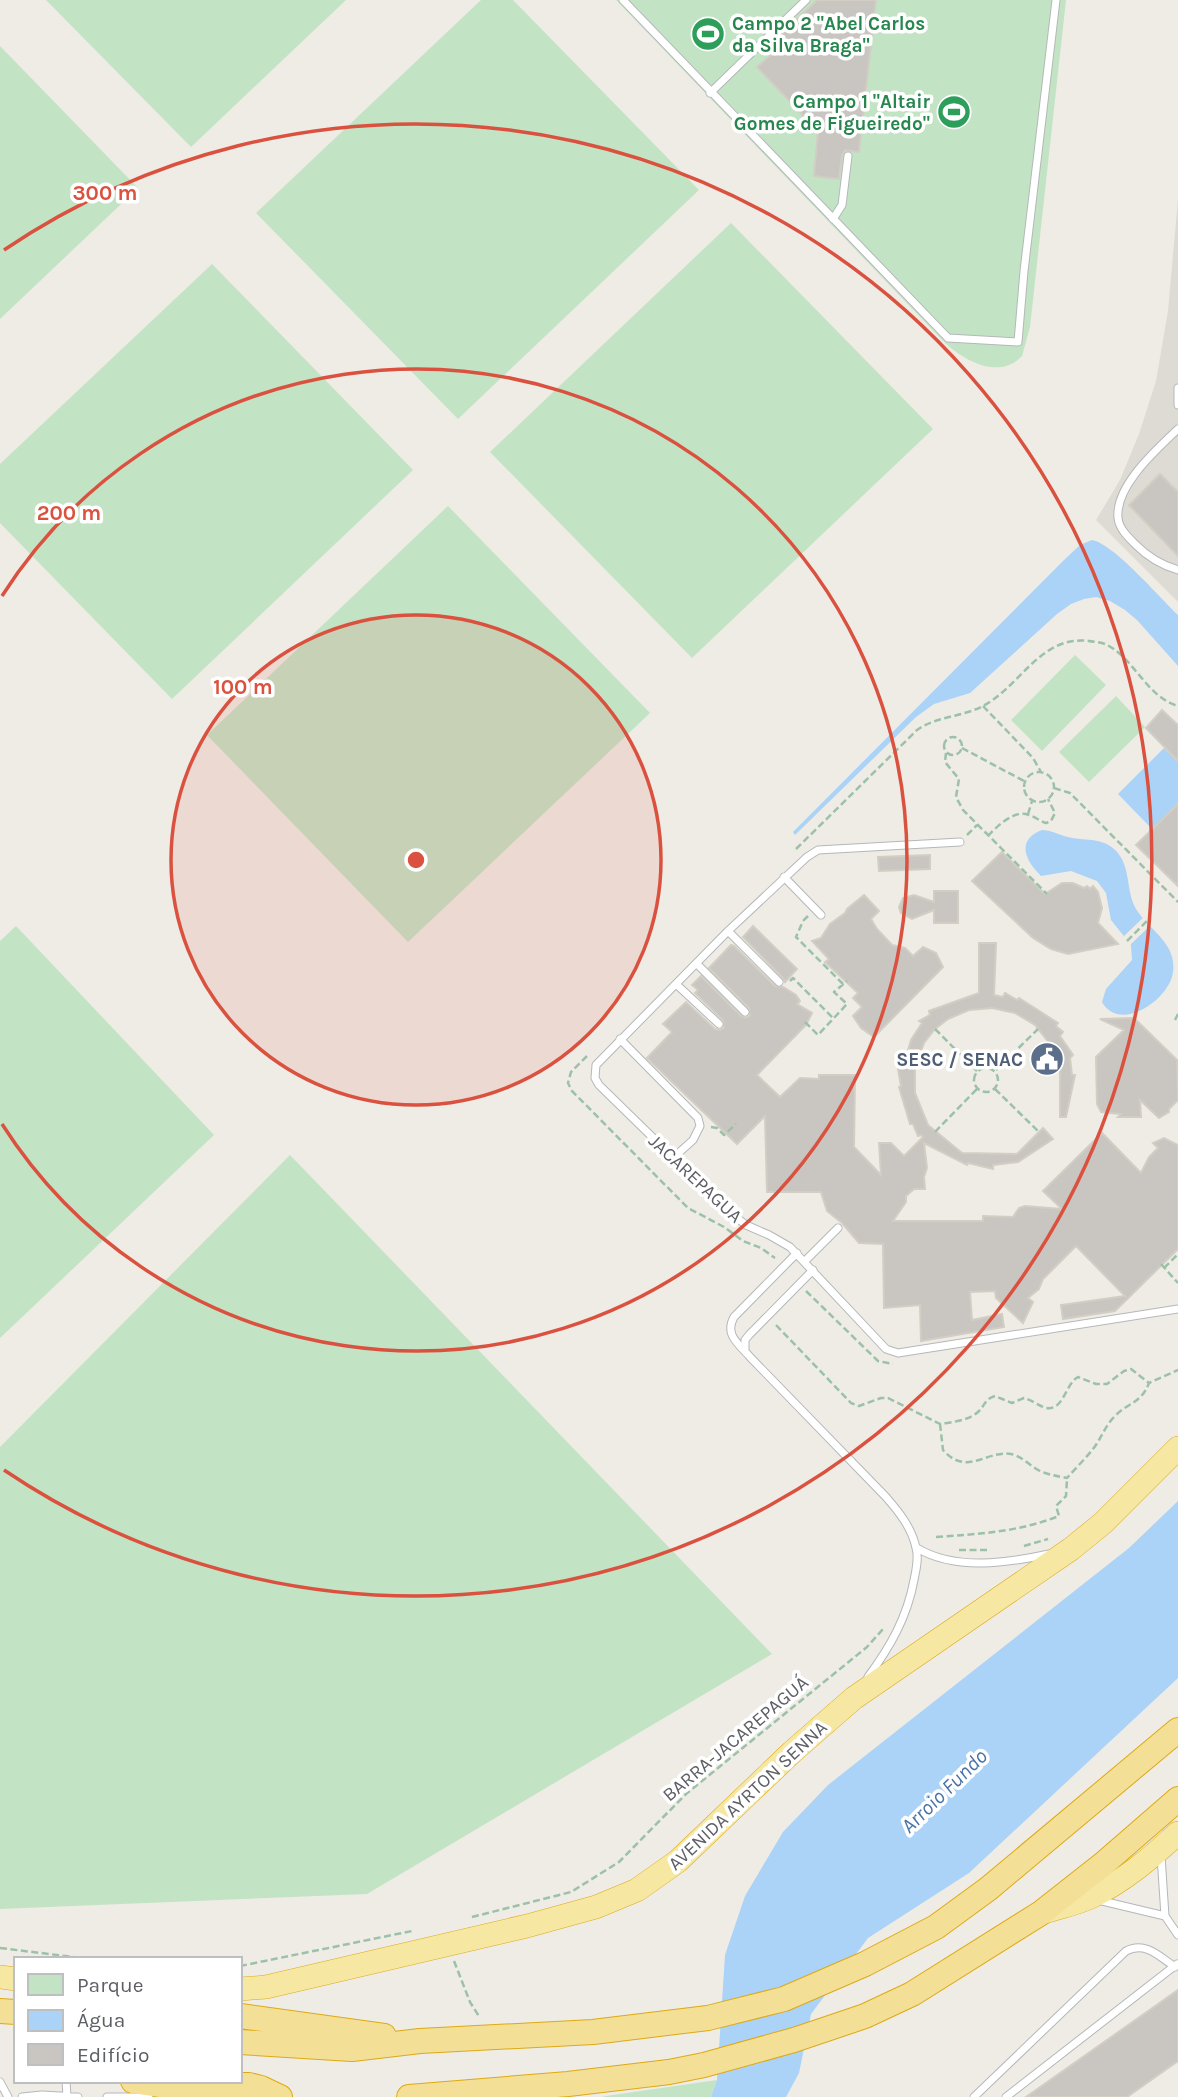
<svg xmlns="http://www.w3.org/2000/svg" width="1178" height="2097" font-family="Karla,sans-serif">
<style>
.education{fill:#dddbd3}
.green{fill:#c3e3c5}
.water{fill:#abd2f7}
.pier{fill:#eeece5}
.building{fill:#c9c6c2;stroke:#d2cec4;stroke-width:2}
.lines{fill:none;stroke-linecap:round;stroke-linejoin:round}
.service-casing{stroke:#b5b7ba;stroke-width:9}
.trunk-casing{stroke:#dea914;stroke-width:24}
.motorway-casing{stroke:#dea914;stroke-width:26}
.path{stroke:#9cc1a8;stroke-width:2.5;stroke-dasharray:7 3.5;stroke-linecap:butt}
.service{stroke:#fff;stroke-width:7}
.trunk{stroke:#f6e8a3;stroke-width:23}
.motorway{stroke:#f3e096;stroke-width:24}
.ring{fill:none;stroke:#da523f;stroke-width:3.5}
.labels{text-anchor:middle;stroke-width:7;stroke-linejoin:round;paint-order:stroke}
.leisure-label{font-size:19px;font-weight:bold;fill:#27864d;stroke:#fff;text-anchor:start}
.service-label{font-size:19px;font-weight:bold;fill:#4e5e75;stroke:#fff;text-anchor:end}
.street-label{font-size:19px;fill:#5d5f64;stroke:#fff}
.water-label{font-size:21px;font-style:italic;fill:#4a73a8;stroke:#fff}
.centre{fill:#da523f;stroke:#fff;stroke-width:3.5}
.ring-label{font-size:21px;text-anchor:middle;font-weight:bold;fill:#da523f;stroke:#fff;stroke-width:7;stroke-linejoin:round;paint-order:stroke}
</style>
<rect width="100%" height="100%" fill="#eeece5"/>
<path class="education" d="M1178 199V602L1096 520 1120 480 1139 434 1156 381 1168 311Z"/>
<path class="green" d="M46 0H346L191 147Z
M481 0H513L699 190 458 419 256 213Z
M616 0H1066L1030 327 1022 356C999 380 966 361 946 344Z
M0 46 138 188 0 319Z
M731 223 933 429 692 658 490 452Z
M212 264 413 470 172 699 0 523V464Z
M448 506 650 713 408 942 207 735Z
M1075 655 1106 685 1042 751 1011 720Z
M1116 696 1145 727 1089 782 1059 752Z
M16 926 214 1135 0 1338V941Z
M290 1155 772 1654 367 1894 0 1909V1447Z
M717 2080 711 2097H601L606 2096Z"/>
<path class="water" d="M1092 540C1114 544 1160 598 1178 615V666L1137 620 1125 610 1110 601 1096 597 1084 599 1071 604 1057 614 970 693 934 704 916 717 795 835 793 832 1064 560 1080 545Z
M1164 748 1178 762V803L1152 829 1118 794Z
M1042 830C1051 830 1059 835 1068 837 1083 841 1101 837 1114 849 1132 865 1125 890 1136 909 1149 930 1177 943 1173 972 1170 999 1120 1034 1102 1002L1106 989 1132 960 1131 945 1111 920 1106 893 1097 881 1071 871 1041 876C1026 862 1015 840 1042 830Z
M1178 1501V1678L969 1873 868 1938 811 2014 799 2073 786 2097H711L717 2080 725 1955 745 1896 783 1832 828 1785 1129 1548Z"/>
<path class="pier" d="M1146 915 1153 923 1130 945 1123 937Z"/>
<path class="building" d="M817 0H876L859 152 845 150 842 155 839 179 814 176 818 131 757 67 773 53 768 47Z
M1160 474 1178 492V556L1129 505Z
M1162 710 1178 725V761L1146 728Z
M1178 804V886L1136 845Z
M1002 852 1045 894 1062 883H1073L1084 888 1087 886 1090 889 1093 886 1098 892 1102 908 1098 923 1118 944 1068 954 1051 949 1033 938 972 881Z
M930 855V869L879 871 878 857Z
M934 891H958V923H934V910L912 919 901 913 899 907 903 898 914 895 934 902Z
M864 895 879 911 871 919 877 929 892 945 905 948 913 956 923 947 936 953 943 967 874 1037 861 1028 853 1016 862 1007 853 998 858 993 825 962 829 959 812 941 821 938 830 924 845 913 847 909Z
M753 926 797 969 785 982 783 978 743 937Z
M979 943H996L994 995 1003 997 1005 993 1017 1000 1019 998 1058 1023 1056 1026 1063 1032 1060 1036 1073 1055 1070 1058 1072 1075H1075L1066 1117H1060V1057L1035 1025 1015 1013 992 1008 969 1010 948 1019 935 1029 924 1043 915 1067V1093L928 1125 962 1153 1017 1154 1043 1128 1053 1139 1018 1162 993 1165V1169L968 1163 967 1165 924 1143 927 1168 924 1177 925 1189H914L906 1196V1202L893 1221H983V1216L1013 1217 1019 1208 1025 1206 1062 1209 1043 1191 1102 1133 1141 1173 1149 1157 1158 1148 1153 1143 1164 1138 1178 1145V1249L1115 1311 1063 1319 1061 1305 1125 1296 1076 1246 1043 1279 1039 1289 1028 1298 1033 1302 1023 1323 996 1298 995 1291 970 1292 972 1320 1002 1314 1004 1327 921 1341 920 1305 884 1308 883 1244 859 1243 842 1223 827 1211 821 1192H767L765 1116 737 1144 647 1058 672 1032 663 1024 686 1002 715 1029 720 1030 724 1028 723 1020 695 993 698 990 692 985 701 976 741 1016 746 1018 750 1016 749 1008 709 968 731 945 734 946 775 986 783 987 796 995 800 1001 797 1004 812 1013 806 1025 757 1075 780 1097 800 1078 819 1079V1075H855L854 1147 881 1175 879 1143H891L904 1156 923 1137 921 1135 918 1136 913 1124H910L899 1087 901 1086 898 1069 903 1068 911 1040 922 1023 919 1021 930 1015 929 1011 979 993Z
M1134 1018 1177 1060 1178 1100 1169 1109V1112L1159 1118 1140 1100 1141 1117H1118L1121 1114 1101 1112 1097 1104 1096 1057 1124 1030 1100 1019Z
M1178 1990V2061L1127 2097H1026Z"/>
<g class="lines">
<g class="service-casing">
<path id="service" d="M623 0 948 338 1018 342 1024 271 1056 0
M710 93 806 0
M833 219 842 205 848 156
M1178 388V405
M1178 429C1156 450 1115 486 1118 518 1119 529 1129 538 1136 545 1149 558 1161 565 1178 570
M960 842 818 850 807 857 728 931 596 1065 595 1078 599 1085 728 1211 746 1225 769 1235 790 1247 886 1349 898 1353 1178 1309
M784 877 821 915
M728 931 779 982
M697 964 745 1012
M676 984 719 1024
M620 1039 698 1118 700 1126 693 1140 673 1158
M797 1253 734 1317C724 1335 739 1344 750 1357L886 1497C899 1512 912 1528 916 1548 919 1558 916 1570 914 1580 907 1618 890 1647 868 1677
M805 1261 838 1228
M745 1350V1340L749 1335 813 1270
M917 1548C955 1571 1008 1563 1049 1554
M1161 1856 1165 1916 1178 1935
M1098 1900 1165 1916
M66 2081 67 2096
M0 2082 8 2097
M22 2097 42 2095 78 2097
M107 2097H149
M974 2097 1126 1951C1145 1941 1159 1956 1175 1967
M1006 2097 1177 1964"/>
</g>
<g class="trunk-casing">
<path id="trunk" d="M1044 1912C1060 1907 1076 1904 1091 1897 1124 1881 1151 1858 1178 1833
M0 1977 16 1979
M240 1989 266 1987 527 1926 596 1907 637 1890 678 1861 792 1752 854 1698 1071 1549 1103 1523 1178 1448"/>
</g>
<g class="motorway-casing">
<path id="motorway" d="M0 2011 16 2012
M240 2016 384 2036
M240 2042 352 2049 420 2041 593 2032 708 2018 784 1999 865 1964 936 1927 988 1889 1178 1730
M133 2081 161 2085H249L261 2088 280 2097
M409 2097 568 2084 669 2072 704 2065 794 2040 865 2016 912 1994 1041 1913 1102 1865 1178 1799"/>
</g>
<path class="path" d="M983 706 1033 758 1041 772
M944 746a9 9 0 1 1 18 0a9 9 0 1 1-18 0Z
M962 748 1024 781
M946 753 945 762 959 779 956 797 963 810 1047 894
M1024 787a15 15 0 1 1 30 0a15 15 0 1 1-30 0Z
M1054 788 1070 793 1178 902
M1028 814 1032 801
M967 835 977 825
M988 836C997 826 1015 809 1029 815 1035 817 1040 821 1046 823L1051 821 1055 813 1048 799
M796 849 917 730C937 716 962 717 983 706 1021 686 1040 635 1089 641 1094 642 1100 642 1105 644 1134 657 1146 697 1178 706
M808 916 803 921 796 937 843 984
M1127 941 1149 919
M790 981 793 978 833 1018
M1175 1020 1178 1014
M805 1022 818 1035 847 1004 834 992 847 981
M935 1029 977 1071
M587 1056 571 1072 568 1083 572 1091 688 1208 724 1227 743 1241 761 1248 775 1258
M974 1080a12 12 0 1 1 24 0a12 12 0 1 1-24 0Z
M996 1070 1038 1029
M995 1089 1039 1132
M711 1127 717 1128 724 1135 736 1124
M935 1132 977 1089
M1161 1264 1178 1283
M1164 1268 1178 1254
M806 1291 878 1361 893 1364
M776 1325 851 1403 859 1406 881 1398H888L940 1424C952 1422 969 1421 979 1411 985 1405 985 1399 995 1396L1012 1403 1024 1398C1032 1400 1039 1406 1046 1408 1064 1411 1065 1384 1078 1377L1096 1384H1107L1124 1371 1131 1369 1149 1383
M940 1424 943 1450C967 1477 986 1450 1011 1454 1022 1456 1030 1466 1040 1471 1049 1475 1057 1476 1067 1478 1075 1469 1085 1459 1093 1449 1101 1439 1105 1426 1114 1417 1128 1402 1141 1404 1149 1383L1178 1370
M936 1537C979 1534 1018 1532 1059 1516L1056 1506 1066 1496 1067 1479
M1024 1546 1048 1539
M959 1550H987
M472 1917 571 1892 619 1862 686 1794 867 1647 883 1629
M0 1948 90 1959
M454 1961 470 2002 480 2018
M240 1966 412 1931"/>
<use href="#service" class="service"/>
<use href="#trunk" class="trunk"/>
<use href="#motorway" class="motorway"/>
</g>
<circle cx="416" cy="860" r="245" fill="#da523f" fill-opacity=".12"/>
<g class="ring">
<circle cx="416" cy="860" r="245"/>
<path d="M2 596A491 491 0 1 1 2 1124"/>
<path d="M4 250A736 736 0 1 1 4 1470"/>
</g>
<defs>
<g id="stadium-disc" transform="scale(1.75)"><circle r="9.5" fill="#2e9e5b" stroke="#fff"/><path d="M0-5a6.5 5 0 1 0 0 10a6.5 5 0 1 0 0-10ZM-3.5-1.8h7v3.6h-7Z" fill="#fff"/></g>
<g id="civic-disc" transform="scale(1.75)"><circle r="9.5" fill="#5c6f8a" stroke="#fff"/><path d="M-.6-6.5H3V-4.5H.6V-3L4-1V1h2V6H-6V1h2V-1L-.6-3ZM-1.2 2.5V6h2.4V2.5Z" fill="#fff"/></g>
</defs>
<g fill-rule="evenodd">
<use href="#stadium-disc" x="708" y="34"/>
<use href="#stadium-disc" x="954" y="112"/>
<use href="#civic-disc" x="1047" y="1059"/>
</g>
<g class="labels">
<g class="leisure-label">
<text x="732" y="30">Campo 2 "Abel Carlos<tspan x="732" dy="22">da Silva Braga"</tspan></text>
<text x="930" y="108" text-anchor="end">Campo 1 "Altair<tspan x="930" dy="22">Gomes de Figueiredo"</tspan></text>
</g>
<g class="service-label">
<text x="1023" y="1066">SESC / SENAC</text>
</g>
<g class="street-label">
<text transform="translate(696 1178) rotate(43)" y="7">JACAREPAGUA</text>
<text transform="translate(735 1738) rotate(-40)" y="7">BARRA-JACAREPAGUÁ</text>
<text transform="translate(747 1795) rotate(-43)" y="7">AVENIDA AYRTON SENNA</text>
</g>
<g class="water-label">
<text transform="translate(944 1791) rotate(-44)" y="7">Arroio Fundo</text>
</g>
</g>
<circle cx="416" cy="860" r="10" class="centre"/>
<g class="ring-label">
<text x="105" y="200">300 m</text>
<text x="69" y="520">200 m</text>
<text x="243" y="694">100 m</text>
</g>
<rect x="14" y="1957" width="228" height="126" fill="#ffffff" stroke="#bebfc1" stroke-width="2"/>
<rect x="28" y="1974" width="35" height="21" fill="#c3e3c5" stroke="#bebfc1" stroke-width="2"/>
<text x="77" y="1992" font-size="21" fill="#5d5f64">Parque</text>
<rect x="28" y="2010" width="35" height="21" fill="#abd2f7" stroke="#bebfc1" stroke-width="2"/>
<text x="77" y="2027" font-size="21" fill="#5d5f64">Água</text>
<rect x="28" y="2044" width="35" height="21" fill="#c9c6c2" stroke="#bebfc1" stroke-width="2"/>
<text x="77" y="2062" font-size="21" fill="#5d5f64">Edifício</text>
</svg>
